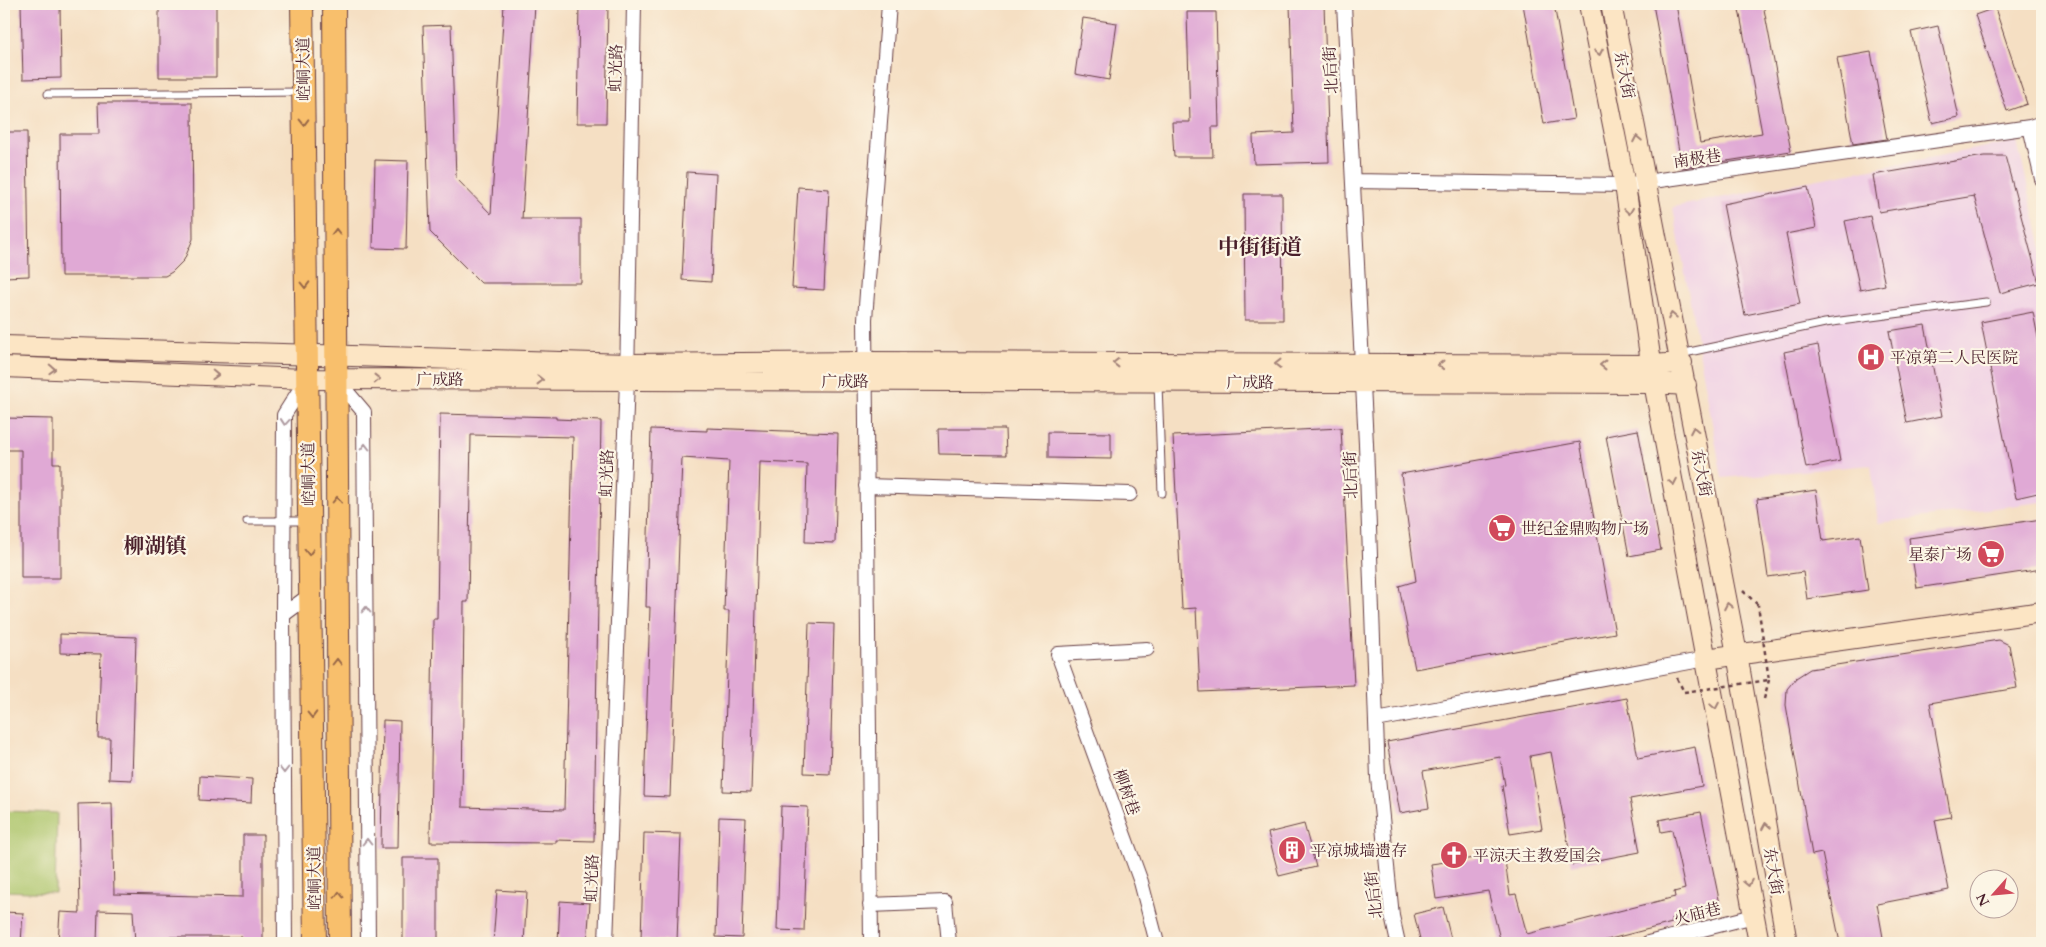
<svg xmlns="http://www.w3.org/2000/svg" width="2046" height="947" font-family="Cardo,'Noto Serif SC',serif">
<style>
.built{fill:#f0d0e5}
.green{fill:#acc56a;stroke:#7b724a}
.building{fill:#e0a9d5;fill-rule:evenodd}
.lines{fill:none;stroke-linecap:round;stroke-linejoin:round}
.lane-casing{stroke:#643c42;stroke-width:9}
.street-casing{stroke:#643c42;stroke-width:16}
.secondary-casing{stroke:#643c42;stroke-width:22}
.primary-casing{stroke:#643c42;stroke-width:24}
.path{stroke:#643c42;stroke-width:2.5;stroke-dasharray:4 4;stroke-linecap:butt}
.lane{stroke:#fff;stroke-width:7}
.street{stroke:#fff;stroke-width:14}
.secondary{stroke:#fce5c4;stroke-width:20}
.primary{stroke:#f8bf6c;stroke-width:22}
.path-bridge{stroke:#643c42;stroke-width:2.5;stroke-dasharray:4 4;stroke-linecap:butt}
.oneway{stroke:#a38278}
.oneway2{stroke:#986748}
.oneway3{stroke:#ae9aa0}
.labels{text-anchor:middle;stroke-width:4.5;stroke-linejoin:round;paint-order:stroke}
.street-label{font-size:16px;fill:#4a1f2b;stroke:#fcf5e5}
.poi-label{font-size:16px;fill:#4a1f2b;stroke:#fcf5e5;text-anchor:start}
.district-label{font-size:21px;font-weight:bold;fill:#4a1f2b;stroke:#fcf5e5}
</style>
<rect width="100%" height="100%" fill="#fcf5e5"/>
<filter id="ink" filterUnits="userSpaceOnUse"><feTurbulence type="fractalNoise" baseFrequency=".02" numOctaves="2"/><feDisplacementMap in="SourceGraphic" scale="10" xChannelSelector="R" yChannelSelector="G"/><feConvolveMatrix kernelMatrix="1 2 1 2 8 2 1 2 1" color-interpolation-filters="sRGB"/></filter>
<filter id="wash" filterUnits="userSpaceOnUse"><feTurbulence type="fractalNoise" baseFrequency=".0096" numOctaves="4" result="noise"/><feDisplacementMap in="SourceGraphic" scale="20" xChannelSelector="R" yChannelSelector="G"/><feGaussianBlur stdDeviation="1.12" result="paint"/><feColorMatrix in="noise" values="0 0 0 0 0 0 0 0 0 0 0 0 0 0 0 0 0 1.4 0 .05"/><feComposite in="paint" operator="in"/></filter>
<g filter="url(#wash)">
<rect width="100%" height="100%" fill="#f5dfc3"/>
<path class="built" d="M2017 141 2042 248V502L1878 523 1871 465 1722 478 1673 207Z"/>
<path class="green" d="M4 811 57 813 55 893 4 891Z"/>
<g id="blocks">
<path class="building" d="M21 4H60L61 78 23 79Z
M159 4H216V77H159Z
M504 4H535L522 219H581V283H481L430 232 423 26 451 25 456 178 491 214Z
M579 4H608L606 123H577Z
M1290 4H1324L1329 162 1254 164 1253 135 1294 133Z
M1523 4H1554L1574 119 1544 124Z
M1653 4H1676L1700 143 1762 133 1738 4H1763L1791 151 1682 168Z
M1995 8 2027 104 2007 111 1975 15Z
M1187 12H1216L1219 127H1212L1213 157H1174L1172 122H1190Z
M1083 18 1117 23 1109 80 1075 74Z
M1938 26 1959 117 1932 123 1911 32Z
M1871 52 1887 139 1853 144 1837 58Z
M98 103H192L193 239 184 260 172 272 165 276H61L60 134H99Z
M4 132H27L29 276 4 277Z
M1984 156H2005L2039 283 2000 293 1974 196 1879 212 1873 175Z
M375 160 408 161 406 249 373 248Z
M687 172 716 174 711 282 682 280Z
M798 187 829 189 824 290 792 288Z
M1808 187 1816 228 1786 234 1800 304 1745 315 1723 204Z
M1244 194H1282L1283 320H1245Z
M1870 216 1885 285 1860 290 1845 221Z
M2033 312 2042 358V492L2016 498 1981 322Z
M1925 325 1942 416 1907 423 1889 331Z
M1818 345 1840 461 1806 468 1784 352Z
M440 414 556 417V419L601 421 594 841 556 840V843L430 842 433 619H437ZM471 435 573 437 564 810 462 807 464 602H468Z
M4 418 53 419V463H60V578H21V450H4Z
M707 428 838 433 835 543 805 542 807 464 760 462 751 792 723 791 729 611H724L729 461 682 458 670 797 644 796 650 607H646L651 429 707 431Z
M1341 428 1354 685 1200 692 1196 608 1182 609 1173 436Z
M938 429H1005L1006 455 939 454Z
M1638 430 1661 550 1629 556 1606 436Z
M1048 432 1111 433V459L1048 458Z
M1580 442 1615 633 1415 669 1399 586 1416 581 1401 474Z
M1816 490 1823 541 1860 536 1868 590 1807 599 1803 572 1768 577 1757 499Z
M2042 519V569L1917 588 1909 538Z
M809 623 834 624 830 774 804 773Z
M60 634 136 637 132 780 109 779 110 738H98L101 654 60 653Z
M1999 640 2009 645 2017 688 1930 703 1951 817 1935 820 1949 890 1877 904 1884 943H1840L1822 853 1812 855 1786 705 1787 689 1796 678 1810 669Z
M1627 698 1638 758 1695 747 1702 786 1630 799 1640 852 1572 865 1551 752 1530 756 1542 829 1510 834 1502 786 1505 785 1500 757 1423 771 1429 808 1400 813 1387 742Z
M383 720 400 721 398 848H381Z
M200 776 252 779 251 803 199 800Z
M112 803 114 894 243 897V835H263V943H242V937H169V943H135L133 911 98 910 97 943H58L60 912 80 913 78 804Z
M781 806 808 807 804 931 777 930Z
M1701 812 1721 909 1671 919 1672 923 1595 943H1501L1488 891 1436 899 1431 864 1504 854 1510 895 1516 894 1527 934 1675 897 1674 892 1685 889 1672 830 1661 832 1659 820Z
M719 817 746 818 742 938 716 937Z
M1304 824 1316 867 1279 876 1268 833Z
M644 833 681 834 677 941 641 940Z
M403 858H438V943H403Z
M497 890 527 892 524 943H493Z
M560 901 590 903 587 943H558Z
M1443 907 1452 943H1421L1414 914Z
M4 912 23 913 21 943H4Z"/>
</g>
</g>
<g filter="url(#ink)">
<use href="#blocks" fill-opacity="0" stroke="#643c42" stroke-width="1"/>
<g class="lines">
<g class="lane-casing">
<path id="lane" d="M48 94 300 92
M1680 354 1825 323 1986 302
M1158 384 1162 493
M247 521H306"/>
</g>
<g class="street-casing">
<path id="street" d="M1344 4 1366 444 1378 778 1392 916 1398 943
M2030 127 2042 179
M1353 181 1625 185 2030 127 2042 123
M336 379 364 412 368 943
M866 486 1130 494
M283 615 284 415 306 380
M1147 649 1058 654 1141 882 1157 943
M1376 720 1706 659
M870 905 945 902 949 943
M285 943 283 615 310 595
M606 943 627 380 634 4
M871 943 865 319 889 4
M1648 943 1754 916"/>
</g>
<g class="secondary-casing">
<path id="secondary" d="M1589 4 1625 185 1654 383 1759 943
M1611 4 1737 654 1787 943
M4 346 628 364 865 362 1652 365 1682 363
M4 367 306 379 1654 383 1686 385
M1706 659 2042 612"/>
</g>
<g class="primary-casing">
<path id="primary" d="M302 4 315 943
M334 4 340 943"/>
</g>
<path class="path" d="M1743 591 1758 605
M1677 678 1684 692
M1764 699 1769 680"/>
<use href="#lane" class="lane"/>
<use href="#street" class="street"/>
<use href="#secondary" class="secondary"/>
<use href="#primary" class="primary"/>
<path class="path-bridge" d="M1684 692 1769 680 1758 605"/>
</g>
<defs><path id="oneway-chevron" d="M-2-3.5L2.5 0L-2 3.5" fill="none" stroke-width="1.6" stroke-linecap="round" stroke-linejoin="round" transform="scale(1.25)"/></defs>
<g class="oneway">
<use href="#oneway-chevron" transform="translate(1599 52) rotate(79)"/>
<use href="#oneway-chevron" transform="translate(1637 139) rotate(-101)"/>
<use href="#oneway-chevron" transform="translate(1629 211) rotate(82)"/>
<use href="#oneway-chevron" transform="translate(1672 316) rotate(-101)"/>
<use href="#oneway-chevron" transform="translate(1116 363) rotate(-180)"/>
<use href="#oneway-chevron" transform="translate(1278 364) rotate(-180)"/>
<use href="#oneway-chevron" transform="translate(1441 365) rotate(-180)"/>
<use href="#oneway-chevron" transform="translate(1603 365) rotate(-180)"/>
<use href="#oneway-chevron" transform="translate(52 369) rotate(2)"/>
<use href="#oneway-chevron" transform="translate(215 375) rotate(2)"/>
<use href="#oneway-chevron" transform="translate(377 379)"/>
<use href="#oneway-chevron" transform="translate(540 380)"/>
<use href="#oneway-chevron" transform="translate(1694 430) rotate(-101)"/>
<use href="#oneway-chevron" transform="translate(1673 482) rotate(79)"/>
<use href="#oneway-chevron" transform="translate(1728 606) rotate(-101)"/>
<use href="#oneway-chevron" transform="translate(1715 706) rotate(79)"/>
<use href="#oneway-chevron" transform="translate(1766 826) rotate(-100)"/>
<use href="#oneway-chevron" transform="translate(1748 883) rotate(79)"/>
</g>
<g class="oneway2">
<use href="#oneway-chevron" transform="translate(304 122) rotate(89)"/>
<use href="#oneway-chevron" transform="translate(336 232) rotate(-90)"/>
<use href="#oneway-chevron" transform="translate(305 285) rotate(89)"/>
<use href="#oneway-chevron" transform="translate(337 500) rotate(-90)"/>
<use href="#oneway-chevron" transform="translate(309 552) rotate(89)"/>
<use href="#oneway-chevron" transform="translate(337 662) rotate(-90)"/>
<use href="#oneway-chevron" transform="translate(312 715) rotate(89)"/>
<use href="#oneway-chevron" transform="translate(339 895) rotate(-91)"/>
</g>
<g class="oneway3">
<use href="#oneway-chevron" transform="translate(285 422) rotate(95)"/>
<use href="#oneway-chevron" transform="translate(365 447) rotate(-90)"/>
<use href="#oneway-chevron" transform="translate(366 610) rotate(-90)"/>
<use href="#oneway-chevron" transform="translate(284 770) rotate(90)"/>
<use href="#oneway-chevron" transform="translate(367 842) rotate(-90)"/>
</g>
</g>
<defs>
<g id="hospital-disc" transform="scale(1.4375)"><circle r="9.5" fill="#d1495b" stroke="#fcf5e5"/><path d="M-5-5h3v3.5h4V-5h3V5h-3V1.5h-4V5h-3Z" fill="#fff"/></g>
<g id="supermarket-disc" transform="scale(1.4375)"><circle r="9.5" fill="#d1495b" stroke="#fcf5e5"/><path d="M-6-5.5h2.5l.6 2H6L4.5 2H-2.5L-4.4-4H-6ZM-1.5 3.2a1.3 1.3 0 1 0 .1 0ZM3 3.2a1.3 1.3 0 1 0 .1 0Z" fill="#fff"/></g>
<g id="building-disc" transform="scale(1.4375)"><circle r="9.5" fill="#d1495b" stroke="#fcf5e5"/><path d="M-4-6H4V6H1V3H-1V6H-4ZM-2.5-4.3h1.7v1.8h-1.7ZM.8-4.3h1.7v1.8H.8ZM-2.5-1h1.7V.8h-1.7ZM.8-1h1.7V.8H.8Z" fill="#fff"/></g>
<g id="church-disc" transform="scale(1.4375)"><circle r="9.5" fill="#d1495b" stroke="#fcf5e5"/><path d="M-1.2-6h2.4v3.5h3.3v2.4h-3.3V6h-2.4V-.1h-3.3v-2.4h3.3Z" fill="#fff"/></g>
</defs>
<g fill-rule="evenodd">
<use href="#hospital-disc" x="1871" y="357"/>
<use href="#supermarket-disc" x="1502" y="528"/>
<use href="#supermarket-disc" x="1991" y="554"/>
<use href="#building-disc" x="1292" y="850"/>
<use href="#church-disc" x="1454" y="855"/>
</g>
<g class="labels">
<g class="street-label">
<text transform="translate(615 68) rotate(-89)" y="6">虹光路</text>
<text transform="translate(303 69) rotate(-91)" y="6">崆峒大道</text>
<text transform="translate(1330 70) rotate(-93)" y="6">北后街</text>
<text transform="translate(1625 75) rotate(79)" y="6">东大街</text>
<text transform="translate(1697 158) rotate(-8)" y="6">南极巷</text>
<text x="440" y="385">广成路</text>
<text x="845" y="387">广成路</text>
<text x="1250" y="388">广成路</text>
<text transform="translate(606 473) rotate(-88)" y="6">虹光路</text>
<text transform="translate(1702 473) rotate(79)" y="6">东大街</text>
<text transform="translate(308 474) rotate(-91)" y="6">崆峒大道</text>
<text transform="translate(1350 475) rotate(-92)" y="6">北后街</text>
<text transform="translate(1127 792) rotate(70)" y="6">柳树巷</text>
<text transform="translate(1774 871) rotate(80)" y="6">东大街</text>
<text transform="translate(314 878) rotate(-91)" y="6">崆峒大道</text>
<text transform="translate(591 878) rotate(-88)" y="6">虹光路</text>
<text transform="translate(1373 895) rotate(-97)" y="6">北后街</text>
<text transform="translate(1697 913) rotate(-14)" y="6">火庙巷</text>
</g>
<g class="poi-label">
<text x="1890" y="363">平凉第二人民医院</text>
<text x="1521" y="534">世纪金鼎购物广场</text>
<text x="1972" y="560" text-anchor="end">星泰广场</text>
<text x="1311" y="856">平凉城墙遗存</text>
<text x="1473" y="861">平涼天主教爱国会</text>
</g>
<g class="district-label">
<text x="1260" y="254">中街街道</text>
<text x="155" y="553">柳湖镇</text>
</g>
</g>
<rect width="2046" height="947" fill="none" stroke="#fcf5e5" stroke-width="20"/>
<g transform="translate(1994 894) rotate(243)"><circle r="24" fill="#fcf5e5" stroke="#b59f9b"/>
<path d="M0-4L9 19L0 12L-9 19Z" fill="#d1495b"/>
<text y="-8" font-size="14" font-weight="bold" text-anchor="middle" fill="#4a1f2b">N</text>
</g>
</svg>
